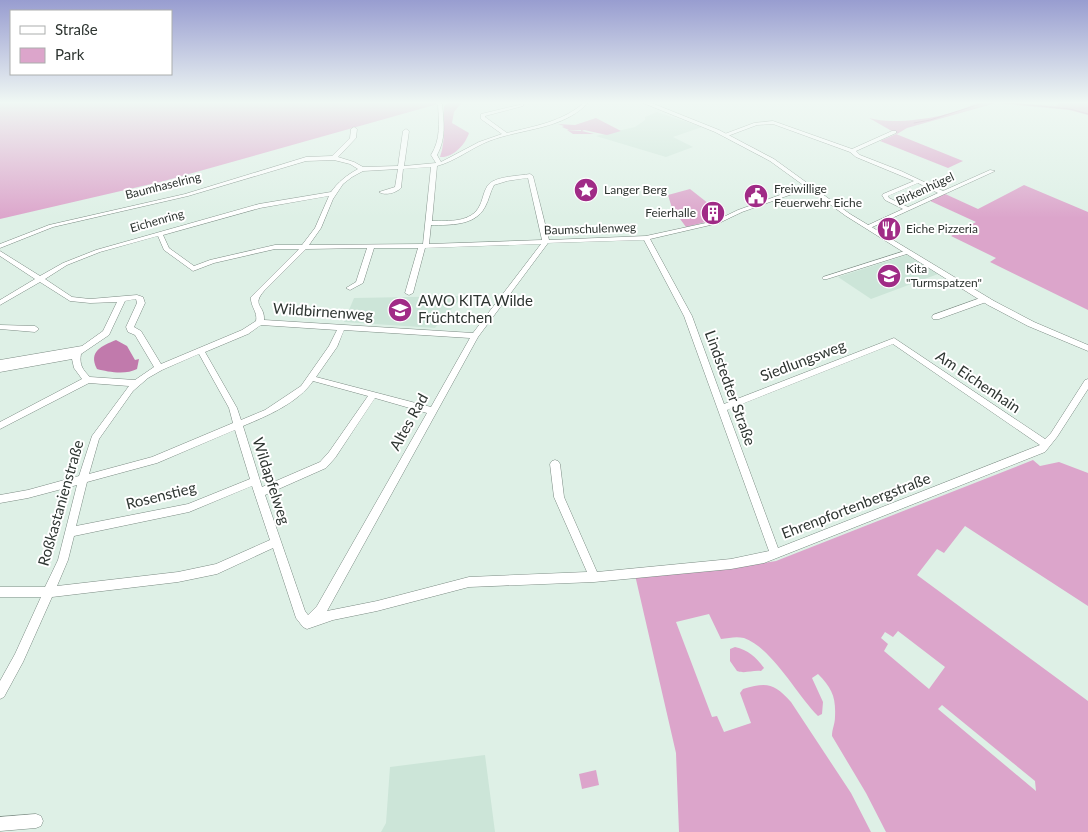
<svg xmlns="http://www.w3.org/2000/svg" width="1088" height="832" font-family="Lato,sans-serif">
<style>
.built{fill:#cce5d8}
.green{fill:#dca5cb;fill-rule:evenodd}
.water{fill:#c17aac}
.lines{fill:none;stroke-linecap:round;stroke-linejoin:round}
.stream{stroke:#c17aac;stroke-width:1}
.minor-casing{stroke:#7b8b83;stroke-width:1}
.tertiary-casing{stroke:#7b8b83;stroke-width:1}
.minor{fill:#fff;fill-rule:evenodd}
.tertiary{fill:#fff;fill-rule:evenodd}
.labels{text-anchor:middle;stroke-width:4;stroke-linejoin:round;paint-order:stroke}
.far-street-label{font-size:12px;fill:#2e3531;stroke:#fff}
.far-poi-label{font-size:12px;fill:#2e3531;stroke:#fff;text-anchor:start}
.poi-label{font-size:15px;fill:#2e3531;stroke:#fff;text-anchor:start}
.street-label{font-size:15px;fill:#2e3531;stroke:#fff}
</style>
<rect width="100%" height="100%" fill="#def0e6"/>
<path class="built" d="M657 112 702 127 673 137 693 147 666 157 596 136 635 127 645 120V117Z
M907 255 938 274 871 299 838 277Z
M463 296 435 328 344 322 354 298Z
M485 755 495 832H381L386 823 390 767Z"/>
<path class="green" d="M0 102H445L164 181 0 219Z
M449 102H462L454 112 452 123 469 133C465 145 453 158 440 157 446 140 443 123 444 106Z
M977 102H1005L1055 106 1058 105V102H1088V115L1069 110 996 103 907 128 897 134 869 118C895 126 955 117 977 102Z
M596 118 621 131 607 135 584 130 582 131 594 134H573L567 130 581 131V130H569L562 127 564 126 558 124 575 125Z
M896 134 963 161 948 168 880 141Z
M1024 185 1088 212V310L990 262 996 258 951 236 976 222 928 200 943 193 978 209Z
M690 189 723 215 715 218 714 220 686 227 672 208 668 195Z
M1033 460 1040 466 1059 462 1088 473V606L965 526 944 553 937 549 917 575 1088 701V832H886L866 793 832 736C832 729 835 724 835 717 836 697 832 688 818 674L812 678 823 702 822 714 818 716C797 695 772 648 744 638 736 636 729 638 721 639L709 614 676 622 712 717 717 716 724 732 751 723 740 693 743 689C767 682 774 683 791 702L851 793 871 832H679L676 753 635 575 746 566 776 561ZM898 631 945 667 929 689 884 651 888 644 881 638 885 632 893 637ZM942 705 1035 781 1036 791 938 709Z
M735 647C748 650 756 657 764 668L761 671C752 670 745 674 737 671L730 661V649Z
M596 770 599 785 582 789 579 774Z"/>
<path class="water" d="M116 340 127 346 135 360 139 359 137 369C126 375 108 372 97 369 88 351 102 346 116 340Z"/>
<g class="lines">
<path class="stream" d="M998 102 1070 109 1088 114
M989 103 1000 102
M914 123 930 120 980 104"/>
<g class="minor-casing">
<path id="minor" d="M434 102H439L442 104C444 122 446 139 437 155L441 162 479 142 502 134 481 119V114L523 104V106L485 116V117L507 133C535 126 562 122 585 102H589C563 130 523 128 489 141 471 148 456 161 437 166L432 221C448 221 472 223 480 205 483 199 484 189 489 184 497 176 519 176 530 174L533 176 549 240 646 236 715 221 738 210 808 185H812V187L742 212 719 223 650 239 692 316 724 404 894 338 1045 439 1051 433 1085 380 1088 379V389L1057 437 1045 452 764 563 731 569 594 582 469 587 377 611 333 620 307 629 303 627 296 618 273 548 217 574 178 582 52 597 23 662 4 697 0 699V681L15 654 41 597H0V587H45L58 560 77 485 28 498 0 503V495L28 490 79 476 92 436 129 386 89 383 0 429V422L82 379 74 368 72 359 0 372V366L74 353 0 366V360L82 346 103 331 117 302 90 303 70 301 40 282 0 305V300L35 279 0 256V251L40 276 63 263 96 250 259 204 331 192C338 182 347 175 358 169L350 164 334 160 306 161 188 196 53 227 0 248V244L49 225 185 194 306 157 332 156 350 138 351 129 354 127 357 129 356 138 338 157 354 162 363 167 398 166 403 131 406 129 409 131 404 166 436 163 431 155C441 139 439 123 438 105ZM431 167 423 244 309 245 321 228 333 199 343 184 352 177 363 171 398 169 395 187 379 192C385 196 396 193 401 188L403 169ZM528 178 542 240 429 244 431 225C450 225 475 226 485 207 489 200 490 192 494 185L507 181ZM329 196 315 228 302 245H275L210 260 194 266 169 248 163 235 260 208ZM158 236 164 250 193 271 214 263 275 249H299L251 297C250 306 258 312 256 321L242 330 161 364 141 331 134 327 145 303 143 297 137 295 90 299 72 297 45 279 67 265 100 252ZM644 240 684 316 769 551 731 559 597 572 564 497 560 464 558 461 555 460 552 461 550 464 554 497 587 572 469 577 377 601 327 611 478 337 548 243ZM541 244 473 333 264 320C265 305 251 306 264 291L306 249 367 248 356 282 346 288 350 290 363 283 374 248H418L405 293 409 295 413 293 425 248ZM136 299 137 303 126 327 128 332 135 335 154 367 135 380 90 377C83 370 79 365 81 354L109 335 125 301ZM261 325 337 330 329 346 301 386 265 410 241 420 237 408 205 352 248 334ZM344 330 470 338 431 407 316 377 337 347ZM893 344 1040 445 778 548 727 410ZM199 354 229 408 233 423 152 457 89 474 99 439 133 391 148 378 162 370ZM313 381 368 396 329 452 320 462 262 487 243 426C267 416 298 403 313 381ZM375 398 427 413 317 606 308 615 305 611 265 495 326 468 335 458ZM235 430 250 479 188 504 76 526 87 482 157 463ZM252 486 270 540 216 564 178 572 57 586 68 560 74 536 189 512Z
M773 121 852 149 892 131H896V133L856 151 860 155 901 171 943 191 990 170 995 171 868 229 865 227 866 226 903 209 885 200 882 195 883 194 914 181 856 157 850 152 773 124 757 125 725 137 722 135 754 123ZM918 183 938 193 908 207 889 198 888 196Z
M908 250 910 251V253L827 279H823L822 278 823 277Z
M983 297H986L990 299 989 301 939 319H933L932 317 933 315Z
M0 325 35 326 39 329 35 332 0 329Z
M36 814 41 816 43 821 41 826 36 828 0 831V817Z"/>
</g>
<g class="tertiary-casing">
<path id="tertiary" d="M643 102H649L719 130 774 159 850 214 994 301 1034 322 1088 345V351L1028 326 988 305 846 216 770 161 715 132 643 103Z"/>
</g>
<use href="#minor" class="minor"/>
<use href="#tertiary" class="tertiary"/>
</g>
<linearGradient id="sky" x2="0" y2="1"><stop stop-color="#989dd0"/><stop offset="0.47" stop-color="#f0f8f4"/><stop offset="1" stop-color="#f0f8f4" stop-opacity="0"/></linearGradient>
<rect width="1088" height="218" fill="url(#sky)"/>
<defs>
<g id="sight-disc" transform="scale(1.25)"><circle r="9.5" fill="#a02b86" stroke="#fff"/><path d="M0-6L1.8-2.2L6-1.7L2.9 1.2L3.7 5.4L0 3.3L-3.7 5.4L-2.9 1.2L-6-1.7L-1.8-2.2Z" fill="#fff"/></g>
<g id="civic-disc" transform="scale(1.25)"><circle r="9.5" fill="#a02b86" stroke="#fff"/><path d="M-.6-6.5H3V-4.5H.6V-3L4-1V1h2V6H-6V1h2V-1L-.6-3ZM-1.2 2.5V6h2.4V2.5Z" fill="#fff"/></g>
<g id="building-disc" transform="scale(1.25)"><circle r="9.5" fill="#a02b86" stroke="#fff"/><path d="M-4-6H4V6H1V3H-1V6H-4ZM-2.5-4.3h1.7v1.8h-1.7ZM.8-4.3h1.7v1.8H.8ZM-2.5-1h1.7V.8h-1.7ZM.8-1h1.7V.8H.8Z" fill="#fff"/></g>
<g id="restaurant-disc" transform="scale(1.25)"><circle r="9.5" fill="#a02b86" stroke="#fff"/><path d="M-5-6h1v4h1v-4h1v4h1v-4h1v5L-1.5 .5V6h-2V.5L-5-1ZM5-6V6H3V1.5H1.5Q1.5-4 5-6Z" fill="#fff"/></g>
<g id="school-disc" transform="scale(1.25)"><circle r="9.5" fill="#a02b86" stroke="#fff"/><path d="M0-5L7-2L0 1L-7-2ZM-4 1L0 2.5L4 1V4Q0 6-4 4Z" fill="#fff"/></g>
</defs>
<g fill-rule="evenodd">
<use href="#sight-disc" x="586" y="190"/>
<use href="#civic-disc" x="756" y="196"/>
<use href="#building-disc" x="713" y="213"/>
<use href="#restaurant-disc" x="889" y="229"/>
<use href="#school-disc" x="889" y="276"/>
<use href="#school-disc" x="400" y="310"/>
</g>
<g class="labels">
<g class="far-street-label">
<text transform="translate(163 186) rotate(-14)" y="4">Baumhaselring</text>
<text transform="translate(925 189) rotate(-25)" y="4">Birkenhügel</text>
<text transform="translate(157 221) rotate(-16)" y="4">Eichenring</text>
<text transform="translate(590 229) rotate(-2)" y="4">Baumschulenweg</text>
</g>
<g class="far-poi-label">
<text x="774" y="193">Freiwillige<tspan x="774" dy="14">Feuerwehr Eiche</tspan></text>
<text x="604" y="194">Langer Berg</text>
<text x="696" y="217" text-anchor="end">Feierhalle</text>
<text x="906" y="233">Eiche Pizzeria</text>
<text x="906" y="273">Kita<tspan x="906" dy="14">"Turmspatzen"</tspan></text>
</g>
<g class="poi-label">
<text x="418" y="306">AWO KITA Wilde<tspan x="418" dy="17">Früchtchen</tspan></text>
</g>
<g class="street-label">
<text transform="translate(323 312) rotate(4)" y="5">Wildbirnenweg</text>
<text transform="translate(803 361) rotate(-21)" y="5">Siedlungsweg</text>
<text transform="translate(978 382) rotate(34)" y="5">Am Eichenhain</text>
<text transform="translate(730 388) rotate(70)" y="5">Lindstedter Straße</text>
<text transform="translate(409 422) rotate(-61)" y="5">Altes Rad</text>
<text transform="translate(271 481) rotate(72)" y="5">Wildapfelweg</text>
<text transform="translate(161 496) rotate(-14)" y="5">Rosenstieg</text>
<text transform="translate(61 503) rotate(-74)" y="5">Roßkastanienstraße</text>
<text transform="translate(856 506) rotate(-21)" y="5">Ehrenpfortenbergstraße</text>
</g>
</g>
<rect x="10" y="10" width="162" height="65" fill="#ffffff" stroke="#abaead"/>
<rect x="20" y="26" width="25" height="8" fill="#ffffff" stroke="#abaead"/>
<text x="55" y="35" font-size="15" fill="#2e3531">Straße</text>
<rect x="20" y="48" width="25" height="15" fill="#dca5cb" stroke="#abaead"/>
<text x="55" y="60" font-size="15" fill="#2e3531">Park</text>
</svg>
